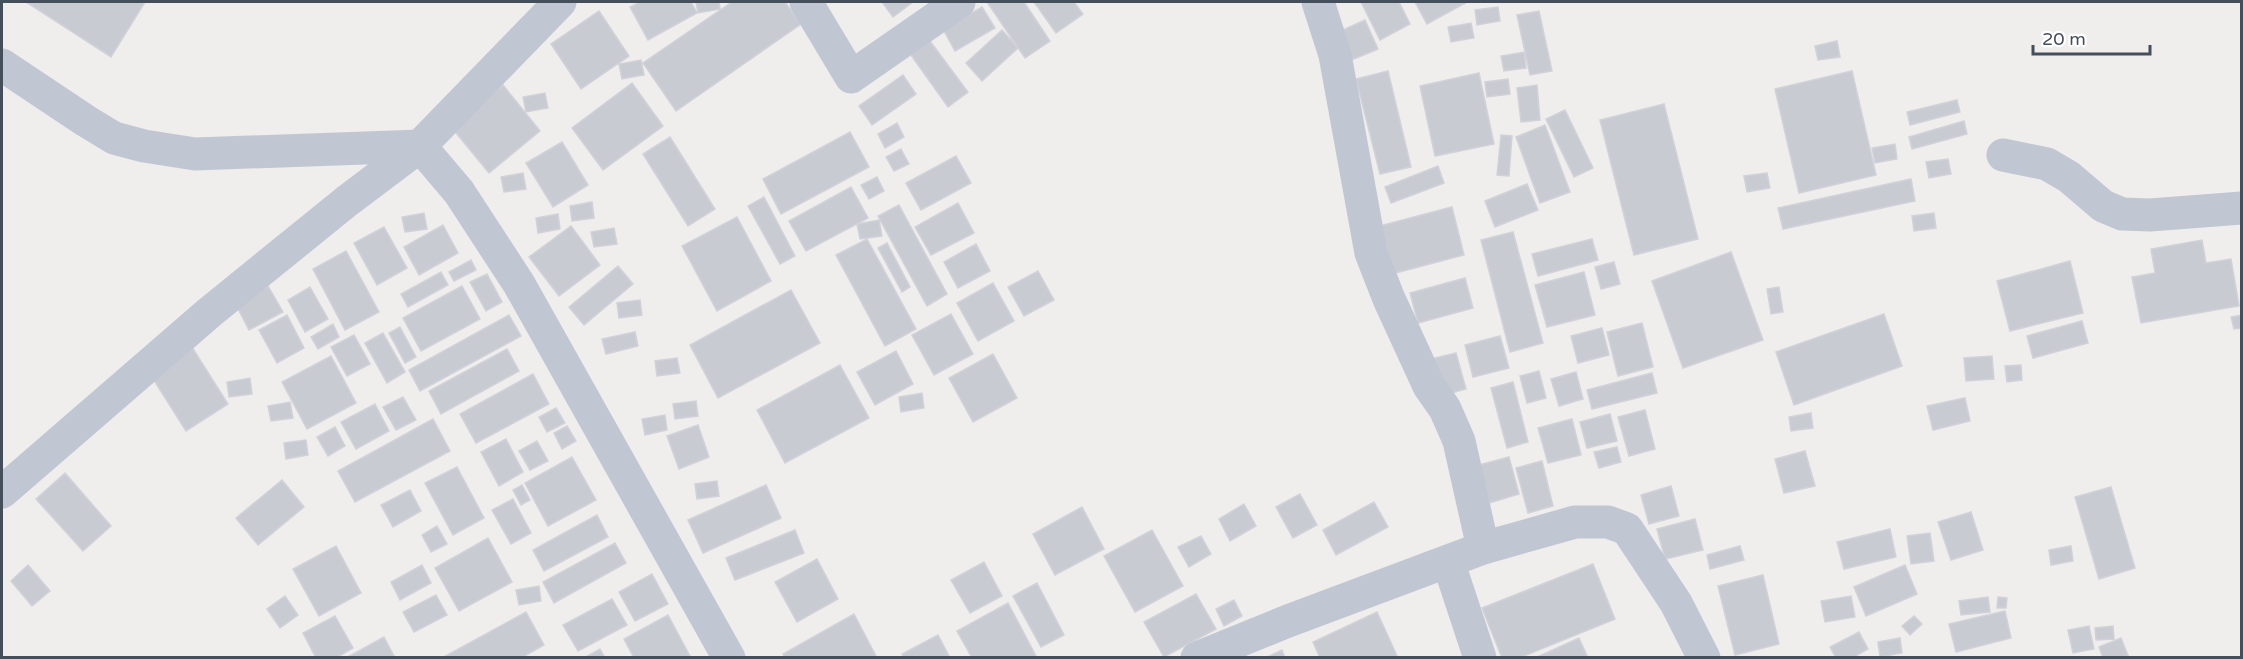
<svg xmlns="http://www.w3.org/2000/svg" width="2243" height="659" font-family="'Varela Round',sans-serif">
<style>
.building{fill:#c9cbd3;stroke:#d1d2d9;stroke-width:1.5}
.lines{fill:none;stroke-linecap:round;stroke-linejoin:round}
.minor{stroke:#c0c7d3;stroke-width:33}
</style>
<rect width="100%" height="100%" fill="#f0eded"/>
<path class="building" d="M26 2H145L111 57Z
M640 2H691L697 13 648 40 630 7Z
M696 2H719L720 9 698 13Z
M732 2H785L801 24 676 111 643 63Z
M882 2H913L893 17Z
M987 2H1024L1050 41 1025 58Z
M1034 2H1074L1083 14 1056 33Z
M1361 2H1399L1410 24 1380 40Z
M1415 2H1467L1427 24Z
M982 7 995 28 955 51 943 29Z
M1498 7 1500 21 1477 25 1475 10Z
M599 11 629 56 581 89 551 44Z
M1539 11 1552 71 1530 75 1517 15Z
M1365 20 1378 49 1349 61 1336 33Z
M1471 23 1474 38 1451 42 1448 27Z
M1002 30 1018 48 982 81 966 63Z
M927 37 968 92 948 107 908 51Z
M1837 41 1840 57 1818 60 1815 46Z
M1524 52 1526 68 1504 71 1501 56Z
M641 60 644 75 622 79 619 64Z
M1388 71 1411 167 1380 174 1356 79Z
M1852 71 1876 175 1799 193 1775 89Z
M1479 73 1494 144 1435 156 1420 86Z
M903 75 916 94 872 125 859 106Z
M1508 79 1510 94 1487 97 1485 82Z
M632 83 663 126 603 170 572 128Z
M503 85 540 131 489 173 452 128Z
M1537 85 1540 120 1521 122 1517 88Z
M545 93 548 108 526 112 523 97Z
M1957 100 1960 112 1910 125 1907 112Z
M1664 104 1698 239 1634 255 1600 120Z
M1565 110 1593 168 1574 177 1546 119Z
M1964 121 1967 134 1912 149 1909 137Z
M897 123 904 137 885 148 878 134Z
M1545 125 1570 192 1540 203 1516 137Z
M850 132 869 167 781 214 763 179Z
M1501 135 1512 136 1509 176 1497 175Z
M670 137 715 209 688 226 643 154Z
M562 142 588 185 553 207 526 163Z
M1895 144 1897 159 1875 163 1872 148Z
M901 149 909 164 894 171 886 157Z
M956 156 971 183 921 210 906 183Z
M1948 159 1951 174 1929 178 1926 162Z
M1438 166 1444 183 1391 203 1385 187Z
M523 173 526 189 504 192 501 177Z
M1767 173 1770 188 1747 192 1744 176Z
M877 177 884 191 869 199 861 185Z
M1911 179 1915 201 1783 229 1778 208Z
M1527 184 1538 210 1495 227 1485 201Z
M851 187 868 218 806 251 789 221Z
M764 197 795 256 780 264 748 206Z
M592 202 594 218 572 221 570 206Z
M958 203 974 233 931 255 915 227Z
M899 205 947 294 927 306 878 216Z
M1452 207 1464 255 1384 276 1372 228Z
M424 213 427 229 405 232 402 217Z
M1934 213 1936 228 1914 231 1912 216Z
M558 214 560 229 538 233 536 218Z
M737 217 771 281 717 311 682 246Z
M879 220 882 236 860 239 857 224Z
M443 225 458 253 419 275 404 247Z
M571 226 600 265 559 296 529 257Z
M384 227 407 268 377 285 354 243Z
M614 228 617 244 594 247 591 232Z
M1513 232 1543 343 1510 352 1481 240Z
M867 239 916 329 885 346 836 255Z
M1592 239 1598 260 1538 276 1532 254Z
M2202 240 2206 263 2231 259 2239 306 2141 323 2132 277 2155 273 2151 249Z
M887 243 910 287 902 292 878 248Z
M976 244 990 271 958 288 944 262Z
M346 251 379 312 345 330 313 269Z
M1731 252 1763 340 1683 368 1652 281Z
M471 260 476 270 454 281 449 272Z
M2070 261 2083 313 2010 331 1997 281Z
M1614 262 1620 284 1601 289 1595 267Z
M618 266 633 284 584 325 569 307Z
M1038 271 1054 300 1024 316 1008 287Z
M441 272 448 285 408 307 401 294Z
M1584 272 1595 315 1547 327 1535 285Z
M487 274 502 302 486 311 470 282Z
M1465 278 1473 308 1418 323 1410 293Z
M993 283 1014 321 978 341 957 303Z
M268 286 283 312 249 330 235 303Z
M462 286 480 319 421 351 403 318Z
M310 287 328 319 305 332 288 300Z
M1779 287 1783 312 1771 314 1767 289Z
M791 290 820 343 718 398 690 345Z
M640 300 642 315 619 318 617 303Z
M951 314 973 354 934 375 912 335Z
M1884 314 1902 366 1794 405 1776 352Z
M287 315 304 348 277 363 259 330Z
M509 315 521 336 420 391 409 370Z
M2242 315V328L2234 329 2231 317Z
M2082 321 2088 343 2033 358 2027 336Z
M1642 323 1653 367 1618 376 1607 332Z
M333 324 339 337 318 349 311 337Z
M400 327 416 357 405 363 389 333Z
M1602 328 1609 355 1578 363 1571 336Z
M635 332 638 346 606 354 602 339Z
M383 333 405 372 387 383 365 343Z
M354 335 370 364 347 376 331 347Z
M1500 336 1509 368 1473 377 1465 345Z
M190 344 228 404 186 431 148 371Z
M507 349 519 371 441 414 429 391Z
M896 351 913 384 875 405 857 372Z
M1456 353 1466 389 1440 396 1431 359Z
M993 354 1017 398 973 422 949 378Z
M331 356 356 403 307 429 282 382Z
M1992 356 1994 379 1966 381 1964 358Z
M677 358 680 373 657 376 655 361Z
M840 365 869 418 785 463 757 410Z
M2021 365 2022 380 2007 382 2005 366Z
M1539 371 1546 398 1527 403 1520 376Z
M1576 372 1583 399 1559 406 1551 379Z
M1652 373 1657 393 1592 409 1587 390Z
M533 374 549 404 476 443 460 414Z
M250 378 252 394 229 397 227 382Z
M1513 382 1528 442 1507 448 1491 388Z
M922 393 924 408 901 412 899 397Z
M403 397 416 420 396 430 383 407Z
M1965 398 1970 421 1933 430 1927 406Z
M696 401 698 416 675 419 673 404Z
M290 402 293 418 271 421 268 406Z
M375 404 389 431 356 449 341 422Z
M556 408 565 423 547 432 539 417Z
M1645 410 1655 449 1629 456 1618 417Z
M1811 413 1813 428 1791 431 1789 417Z
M1610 414 1617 441 1587 448 1580 422Z
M665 415 667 430 645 435 642 419Z
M433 419 450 451 355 502 338 471Z
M1572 419 1581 455 1548 463 1538 428Z
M698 425 709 457 679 469 667 436Z
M567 426 576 441 562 449 554 433Z
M335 427 345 446 328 456 317 437Z
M506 439 523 472 499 486 481 452Z
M306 440 308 455 286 459 284 443Z
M537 441 548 461 530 470 519 451Z
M1617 447 1621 462 1599 468 1594 452Z
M1805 451 1815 486 1784 493 1775 459Z
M572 457 596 500 548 526 525 483Z
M1509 457 1519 494 1489 503 1479 465Z
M1542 461 1553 506 1528 513 1516 468Z
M457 467 484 518 453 535 425 483Z
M65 473 111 526 83 551 36 499Z
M282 480 304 507 258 545 236 518Z
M717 481 719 496 697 499 695 484Z
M522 485 530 500 521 505 513 490Z
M766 485 781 518 703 553 688 520Z
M1671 486 1679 516 1649 524 1641 495Z
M2111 487 2135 568 2099 579 2075 497Z
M410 490 421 511 393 527 381 505Z
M1300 494 1317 525 1293 538 1276 507Z
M513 499 531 533 511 544 492 510Z
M1374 502 1388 527 1336 555 1323 530Z
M1244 504 1256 526 1230 541 1219 519Z
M1082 507 1104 549 1055 575 1033 534Z
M1971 512 1983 550 1951 560 1938 522Z
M597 515 608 537 544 571 533 550Z
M1695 519 1703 550 1665 559 1657 529Z
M437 526 447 544 431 552 422 535Z
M1890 529 1896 557 1844 569 1837 542Z
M795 530 804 553 735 580 726 558Z
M1152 530 1183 586 1135 612 1104 556Z
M1930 533 1934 561 1911 564 1907 536Z
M1201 536 1211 554 1189 567 1178 547Z
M488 538 512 582 459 611 435 568Z
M615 543 626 563 554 603 543 582Z
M336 546 361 593 319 616 293 569Z
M1740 546 1744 560 1710 569 1707 555Z
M2071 546 2073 561 2051 565 2049 550Z
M817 559 838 599 797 622 775 582Z
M984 562 1002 596 970 613 951 580Z
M1593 564 1615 619 1519 658H1502L1482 608Z
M28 565 50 591 32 606 11 581Z
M422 565 431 583 400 600 391 582Z
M1905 565 1917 594 1866 616 1854 587Z
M652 574 668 604 635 621 619 592Z
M1763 575 1779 644 1735 655 1718 586Z
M1037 583 1064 635 1041 647 1013 596Z
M539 586 541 601 519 605 516 590Z
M1196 594 1216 629 1164 657 1144 622Z
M436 595 447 615 414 632 403 612Z
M285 596 298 615 280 628 267 609Z
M1851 596 1855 617 1825 622 1821 601Z
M1988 597 1990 612 1961 615 1959 601Z
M1998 597 2007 598 2006 608H1997Z
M612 599 627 625 578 651 563 625Z
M1234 600 1242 616 1224 626 1216 609Z
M1008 603 1037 658H972L957 631Z
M2005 611 2011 638 1956 652 1949 624Z
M526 612 544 645 521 658H442Z
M1377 612 1398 658H1320L1313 642Z
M854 614 877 658H785L783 654Z
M668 615 691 658H634L624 639Z
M335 616 353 648 336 658H316L303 633Z
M1914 616 1922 624 1910 635 1902 626Z
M2089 626 2094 649 2073 653 2068 630Z
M2113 626 2114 639 2096 640 2095 628Z
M1859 632 1868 649 1852 658H1836L1830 647Z
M938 635 949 656 946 658H904L902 654Z
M384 637 395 658H346Z
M1579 638 1588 658H1535Z
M1900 638 1902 653 1880 657 1878 642Z
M2121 638 2129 658H2103L2099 647Z
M600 649 605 658H584Z
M1282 650 1285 658H1265Z"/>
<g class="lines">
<path class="minor" d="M806 2 851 77 959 2
M1318 2 1335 55 1371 253 1389 299 1429 386 1445 409 1459 441 1483 548
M2 65 86 121 114 138 144 146 195 154 420 146 459 192 519 284 729 658
M2003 155 2047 164 2069 177 2103 206 2122 214 2150 215 2242 208
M2 492 210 312 347 201 420 146 560 2
M1448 561 1480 658
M1197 658 1288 621 1483 548 1575 522H1608L1627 529 1676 603 1704 658"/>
</g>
<rect width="2243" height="659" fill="none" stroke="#454e5b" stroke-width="6"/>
<path d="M2033 45v9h117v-9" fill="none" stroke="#454e5b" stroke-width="3"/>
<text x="2042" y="45" font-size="18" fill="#454e5b" stroke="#ffffff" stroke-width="4.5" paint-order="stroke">20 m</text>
</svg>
